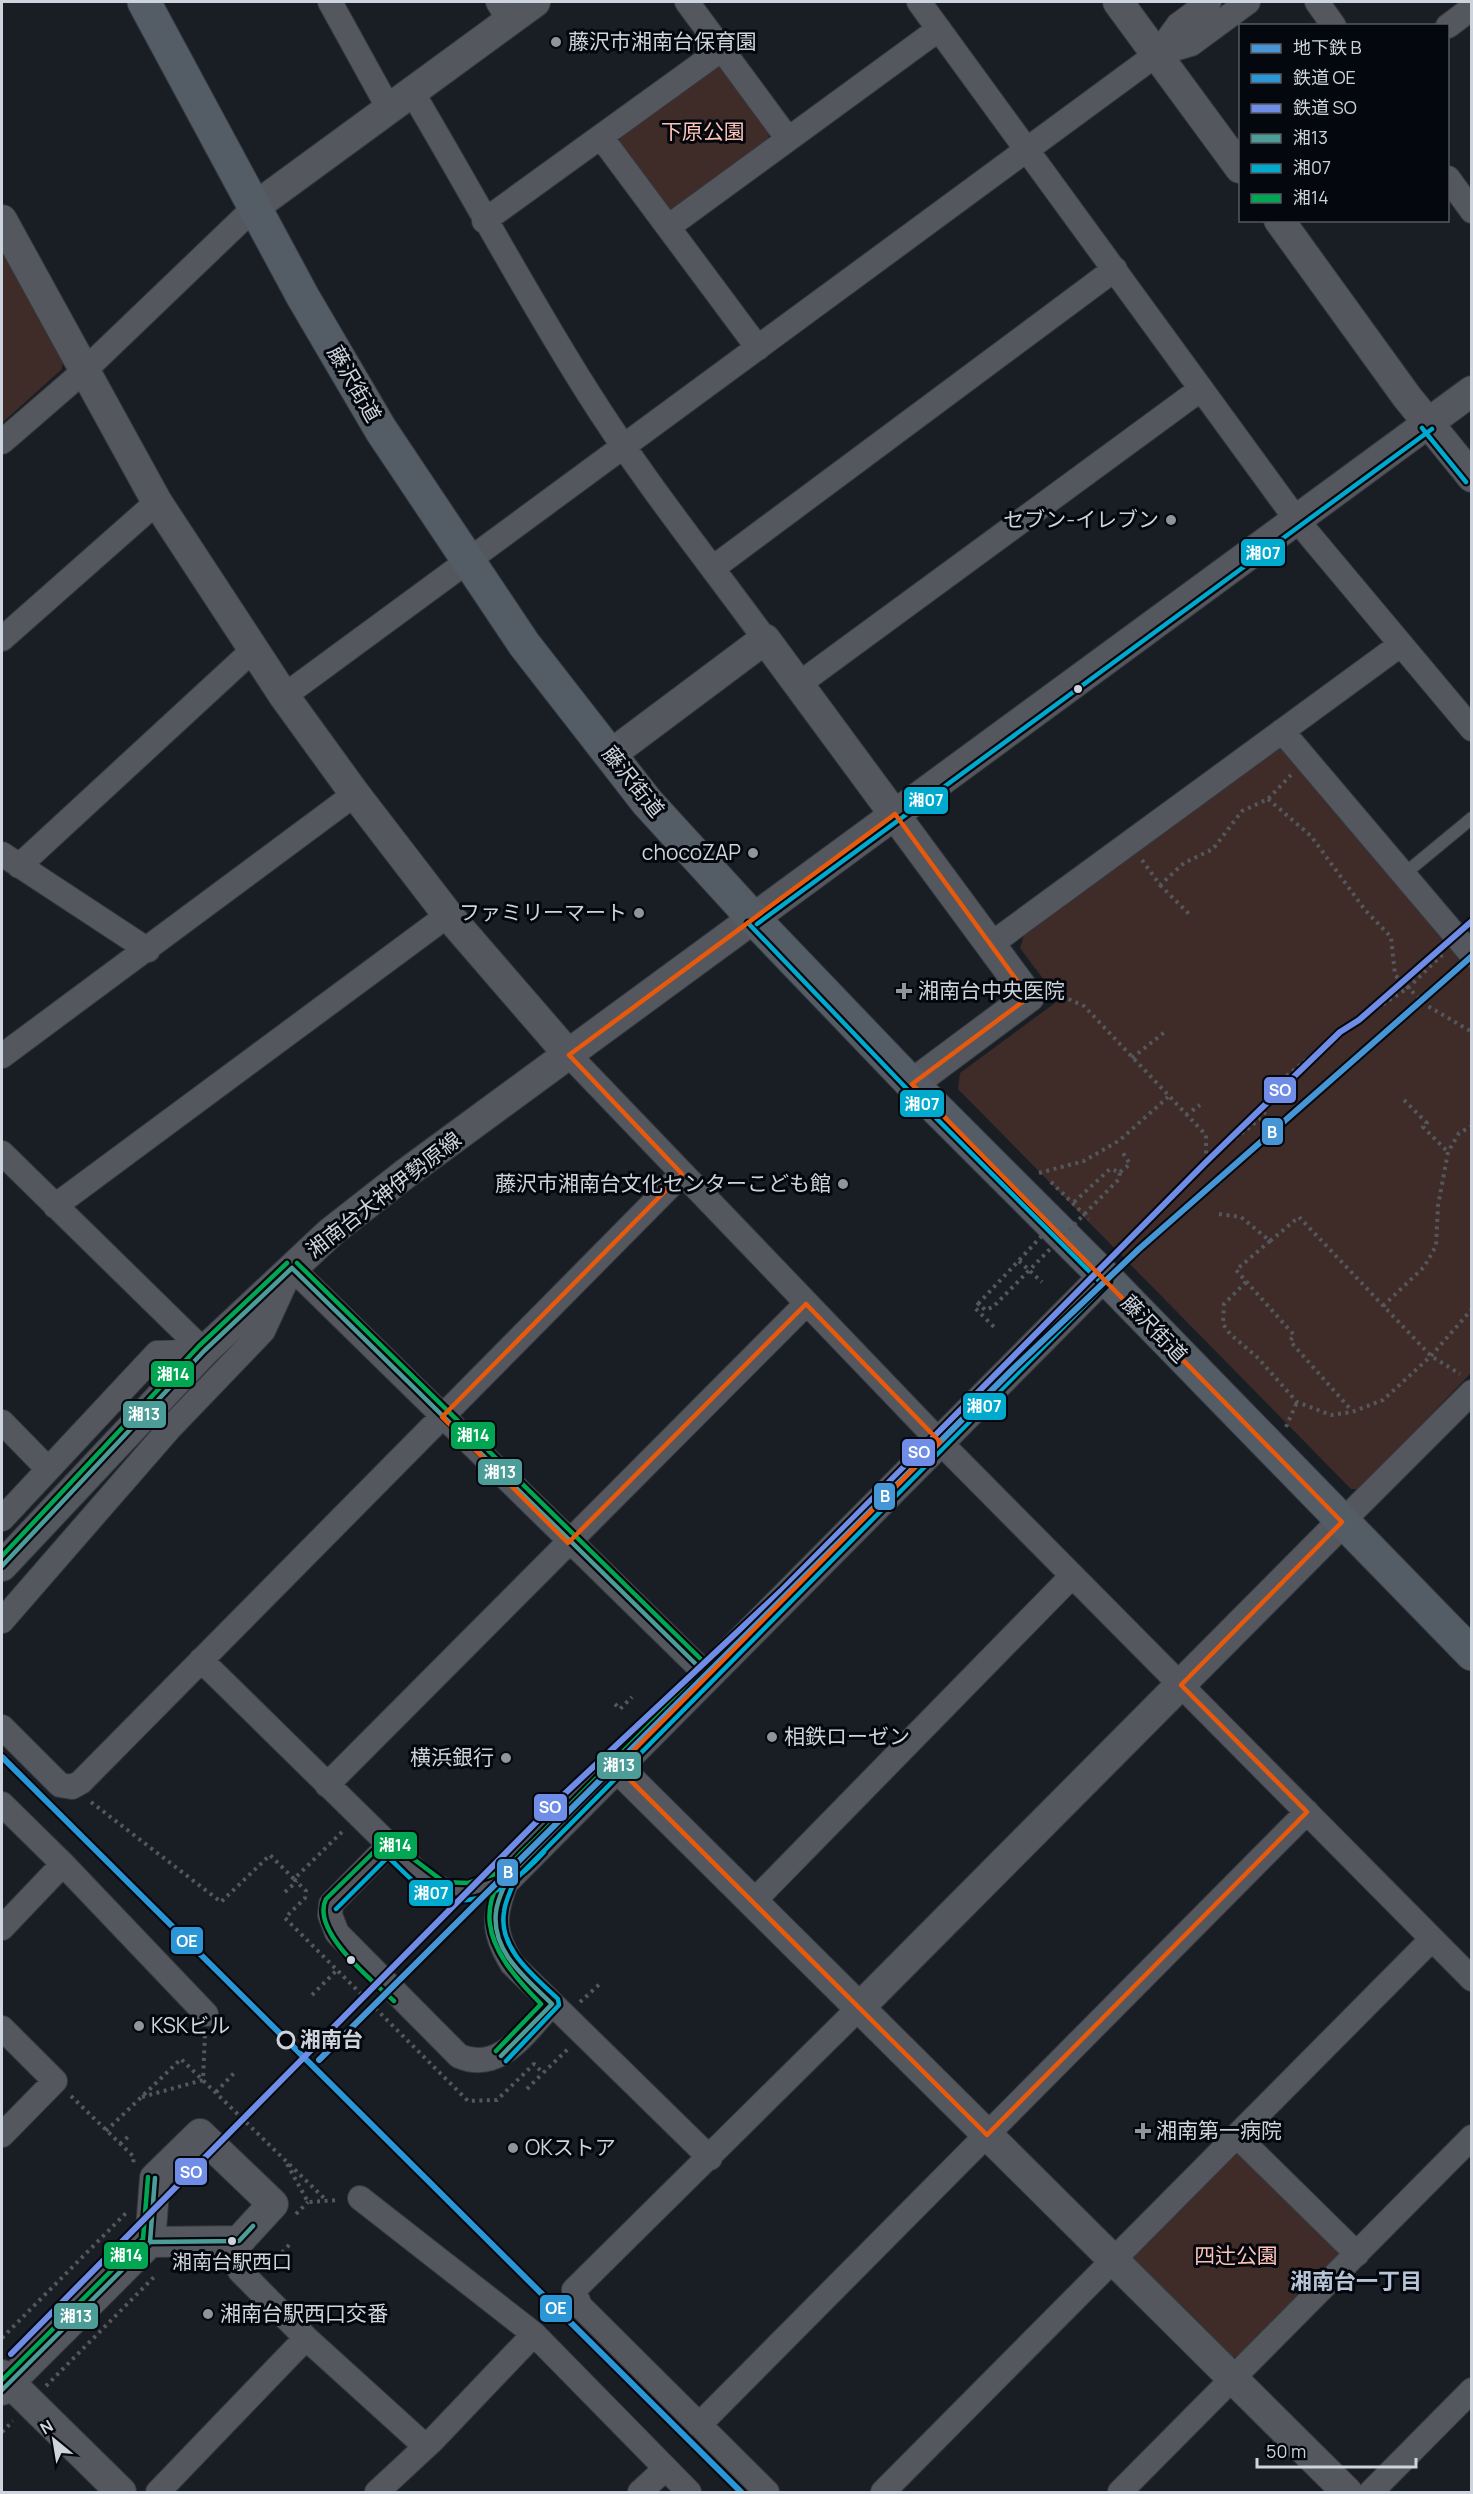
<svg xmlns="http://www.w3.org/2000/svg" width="1473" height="2494" font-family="Manrope,'Noto Sans JP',sans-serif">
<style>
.green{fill:#3f2c28}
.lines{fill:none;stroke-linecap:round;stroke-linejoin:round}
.service-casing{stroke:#35393f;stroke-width:14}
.minor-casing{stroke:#35393f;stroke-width:26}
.tertiary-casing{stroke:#35393f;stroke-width:32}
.trunk-casing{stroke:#35393f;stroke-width:35}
.path{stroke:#54585d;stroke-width:4;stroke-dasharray:3 4.5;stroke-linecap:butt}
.service{stroke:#54585e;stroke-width:12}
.minor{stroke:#54585e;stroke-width:24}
.tertiary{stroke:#54585e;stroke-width:30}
.trunk{stroke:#545c65;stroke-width:33}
.path-bridge{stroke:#54585d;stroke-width:4;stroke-dasharray:3 4.5;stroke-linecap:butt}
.bus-1-casing{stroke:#04070d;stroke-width:9}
.bus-2-casing{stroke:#04070d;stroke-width:9}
.bus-3-casing{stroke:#04070d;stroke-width:9}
.bus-1{stroke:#4c9d98;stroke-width:4.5}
.bus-2{stroke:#00a9ce;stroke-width:4.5}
.bus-3{stroke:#00a651;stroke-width:4.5}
.rail-1-casing{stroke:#04070d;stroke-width:10}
.rail-2-casing{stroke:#04070d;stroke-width:10}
.rail-1{stroke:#2a96d5;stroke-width:6}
.rail-2{stroke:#6f8ce6;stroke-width:6}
.metro-1-casing{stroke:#04070d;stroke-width:10}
.metro-1{stroke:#4696d6;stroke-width:6}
.marked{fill:none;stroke:#e8590c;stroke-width:4.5;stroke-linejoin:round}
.poi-dot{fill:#8f949d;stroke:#04070d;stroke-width:2}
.bus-dot{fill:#ced4dd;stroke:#04070d;stroke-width:2}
.stop-dot{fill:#04070d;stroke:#ced4dd;stroke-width:3}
.labels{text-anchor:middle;stroke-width:6;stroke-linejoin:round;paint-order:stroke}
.bus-label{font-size:20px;fill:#ced4dd;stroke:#04070d}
.poi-label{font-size:21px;fill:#ced4dd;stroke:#04070d;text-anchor:start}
.park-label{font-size:21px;fill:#fcc3b6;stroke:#04070d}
.street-label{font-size:21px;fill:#ced4dd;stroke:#04070d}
.stop-label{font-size:21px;font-weight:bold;fill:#ced4dd;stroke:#04070d;text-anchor:start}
.neighbourhood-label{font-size:22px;font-weight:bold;fill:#b7c4d5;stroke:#04070d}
.line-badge{stroke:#04070d;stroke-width:2}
.badge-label{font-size:16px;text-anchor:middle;font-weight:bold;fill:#fff}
</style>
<rect width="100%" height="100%" fill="#191e25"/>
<path class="green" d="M712 67 720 68 769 134 768 142 676 210 667 209 619 143 621 135Z
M2 245 63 359 62 369 2 423Z
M1278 748H1289L1471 965V1373L1359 1489H1351L958 1089 960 1073 1059 1000 1020 948 1024 935Z
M1240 2154 1339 2251 1338 2260 1240 2357H1231L1132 2261V2253L1231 2155Z"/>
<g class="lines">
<g class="service-casing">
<path id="service" d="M1403 875 1472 818"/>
</g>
<g class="minor-casing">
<path id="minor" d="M330 2 389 109
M498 2 509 20
M687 2 788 139
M919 2 1296 519 1472 729
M1317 2 1334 26
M1448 26 1472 8
M1157 54 1191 44 1248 2
M412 92C471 191 525 293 587 391 641 477 705 557 765 639
M601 137 758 348
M1448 178 1472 211
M484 221 722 49
M668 227 939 29
M2 442 84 371 256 206
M713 568 1115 269
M2 639 157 502
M799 684 1201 389
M284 696 1157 54 1178 25 1209 2
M1282 731 1472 955
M2 854 148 950
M19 866 253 650
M990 945 1400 645
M569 1055 940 1442 1472 1979
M2 1056 355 794
M2 1153 204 1351
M55 1206 448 915
M2 1422 48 1469
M2 1519 157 1353 204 1351
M1342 1522 1472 1392
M2 1621 169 1429 263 1331 292 1268 708 1676
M201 1660 429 1884C459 1899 479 1890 508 1877
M2 1727 60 1785 72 1787 81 1782 682 1174
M327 1785 806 1304
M2 1804 63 1864 206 2014
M388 1846 331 1904 330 1915 337 1933 459 2056C500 2074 526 2031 552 2004
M508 1877C495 1913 490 1929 512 1964L710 2158
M753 1902 1072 1576
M2 1928 63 1864
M2 2028 55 2081 2 2135
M1237 2136 1357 2254
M360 2198 534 2334 689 2492
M240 2271 311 2343
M699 2425 1307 1812
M158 2492 306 2338 425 2446
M377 2492 432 2441 534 2334
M640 2492 665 2469
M767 2492 580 2306 574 2290 859 2008
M883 2492 1432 1939
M1120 2492 1472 2137
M1371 2492 1472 2390"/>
</g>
<g class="tertiary-casing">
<path id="tertiary" d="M1118 2 1240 168
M256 206 535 2
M2 220 157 502 284 696 355 794 448 915 569 1055
M1279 220 1407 397 1472 477
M610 755 765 639 1029 997 912 1084
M2 1566 204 1351 331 1232 405 1174 1472 391
M617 1767 1347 2492
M508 1877 1104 1276
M859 2008 1342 1522
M200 2134 273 2204 239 2241 150 2242 155 2178Z
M2 2375 121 2492
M2 2390 150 2242"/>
</g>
<g class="trunk-casing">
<path id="trunk" d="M144 2 303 297 381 430 524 644 647 802 753 918 912 1084 1104 1276 1472 1654"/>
</g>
<path class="path" d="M1268 799 1311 836 1365 910 1391 937 1395 975 1426 1005 1472 1032
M1142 860 1160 885 1184 863 1213 849 1242 811 1268 799 1291 775
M1160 885 1191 916
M1054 997H1064L1084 1006 1206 1135V1161
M1132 1058 1166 1031
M1404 1100 1427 1123 1423 1127 1448 1152
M1186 1115 1200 1105
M1206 1162 1262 1117 1283 1079 1340 1032 1408 988 1444 953
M1120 1172 1130 1164 1123 1153
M1039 1173 1084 1161 1120 1140 1168 1097
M1051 1182 1089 1219
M1219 1214 1241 1217 1270 1241 1299 1217 1431 1356 1460 1374
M1270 1241 1236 1270 1294 1335 1290 1341 1352 1411
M1019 1261 1042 1282
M1246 1282 1224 1304 1223 1324 1230 1334 1257 1357 1297 1402 1331 1415 1352 1412 1383 1400 1431 1356 1472 1309
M979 1303 975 1308 996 1329
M1383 1306 1424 1267 1436 1246 1438 1206 1448 1152 1459 1133 1472 1126
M1286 1427 1297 1402
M615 1704 620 1709 632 1697
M91 1802 221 1902 270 1855 294 1879 345 1829
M294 1879 306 1891 305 1898 285 1918 468 2101 497 2100 534 2064 543 2073 569 2048
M285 1892 297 1881
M312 1995 337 1970
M580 2002 602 1982
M527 2089 543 2073
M216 2092 236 2071
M71 2096 134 2157 133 2164
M142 2097 203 2080 205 2033
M106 2131 181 2059 326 2200
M120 2144 131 2134
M287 2164 308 2202 338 2200
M296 2214 308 2202
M261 2252 272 2263 290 2244
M2 2338 127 2212
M46 2386 155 2276
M2 2432 13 2421"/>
<use href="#service" class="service"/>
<use href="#minor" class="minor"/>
<use href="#tertiary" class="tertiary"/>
<use href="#trunk" class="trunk"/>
<path class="path-bridge" d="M1052 1225 979 1303 985 1310 993 1307 1119 1179 1120 1172 1110 1169 1073 1203"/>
<g class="bus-1-casing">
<path id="bus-1" d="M292 1268 708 1676
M2 1566 204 1351 292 1268
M552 2004C527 1979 491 1952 496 1912 497 1900 504 1888 508 1877L708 1676
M501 2056 552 2004
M150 2242 239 2241 253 2226
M150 2242 155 2178
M2 2390 150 2242"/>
</g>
<g class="bus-2-casing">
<path id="bus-2" d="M1422 428 1466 482
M748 923 907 1089 1099 1281
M757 924 1432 429
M336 1909 388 1857C400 1868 412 1882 426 1891 471 1917 515 1884 544 1852
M506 2061 559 2005 558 1999C534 1976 498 1949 504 1912 505 1901 511 1891 514 1881L1109 1281"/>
</g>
<g class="bus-3-casing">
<path id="bus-3" d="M297 1263 713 1671
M2 1556 199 1346 287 1263
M394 2001C373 1981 310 1931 326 1899L387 1839 444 1882 468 1883 504 1871 703 1671
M496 2051 541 2004C483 1946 465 1902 534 1841
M2 2380 143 2239 148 2177"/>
</g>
<use href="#bus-1" class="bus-1"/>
<use href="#bus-2" class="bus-2"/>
<use href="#bus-3" class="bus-3"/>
<g class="rail-1-casing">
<path id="rail-1" d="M2 1757 741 2492"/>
</g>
<g class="rail-2-casing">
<path id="rail-2" d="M11 2354 558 1800 781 1591 1206 1162 1340 1032 1359 1020 1472 921"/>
</g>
<use href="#rail-1" class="rail-1"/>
<use href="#rail-2" class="rail-2"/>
<g class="metro-1-casing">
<path id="metro-1" d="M319 2060 1013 1369 1139 1249 1472 956"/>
</g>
<use href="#metro-1" class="metro-1"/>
</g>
<path class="marked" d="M895 814 1029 997 912 1084 1342 1522 1181 1685 1307 1812 987 2135 617 1767 940 1442 806 1304 568 1543 442 1417 682 1174 569 1055Z"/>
<g class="poi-dot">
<circle cx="556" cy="42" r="6"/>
<circle cx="1171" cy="520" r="6"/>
<circle cx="753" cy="853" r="6"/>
<circle cx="639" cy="913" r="6"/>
<path d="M901 982h6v6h6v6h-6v6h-6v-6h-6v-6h6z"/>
<circle cx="843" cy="1184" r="6"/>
<circle cx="772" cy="1737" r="6"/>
<circle cx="506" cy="1758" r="6"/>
<circle cx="139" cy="2026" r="6"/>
<path d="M1140 2122h6v6h6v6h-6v6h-6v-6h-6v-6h6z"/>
<circle cx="513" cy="2148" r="6"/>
<circle cx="208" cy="2314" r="6"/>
</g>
<g class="bus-dot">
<circle cx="1078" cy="689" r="5"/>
<circle cx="351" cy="1960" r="5"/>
<circle cx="232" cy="2241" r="5"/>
</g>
<circle class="stop-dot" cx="286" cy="2040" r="8"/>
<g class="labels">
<g class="bus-label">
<text x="232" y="2269">湘南台駅西口</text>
</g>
<g class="poi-label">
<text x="568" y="49">藤沢市湘南台保育園</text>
<text x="1159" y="527" text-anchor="end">セブン-イレブン</text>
<text x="741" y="860" text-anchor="end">chocoZAP</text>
<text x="627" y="920" text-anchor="end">ファミリーマート</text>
<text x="918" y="998">湘南台中央医院</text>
<text x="831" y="1191" text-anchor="end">藤沢市湘南台文化センターこども館</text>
<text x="784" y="1744">相鉄ローゼン</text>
<text x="494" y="1765" text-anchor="end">横浜銀行</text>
<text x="151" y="2033">KSKビル</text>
<text x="1156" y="2138">湘南第一病院</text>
<text x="525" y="2155">OKストア</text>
<text x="220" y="2321">湘南台駅西口交番</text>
</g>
<g class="park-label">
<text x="703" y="139">下原公園</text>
<text x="1236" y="2263">四辻公園</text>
</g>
<g class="street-label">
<text transform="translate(354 384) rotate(60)" y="7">藤沢街道</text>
<text transform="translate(633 782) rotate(51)" y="7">藤沢街道</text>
<text transform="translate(384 1195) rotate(-38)" y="7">湘南台大神伊勢原線</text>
<text transform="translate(1154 1329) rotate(46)" y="7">藤沢街道</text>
</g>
<g class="stop-label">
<text x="300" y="2047">湘南台</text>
</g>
<g class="neighbourhood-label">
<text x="1356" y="2289">湘南台一丁目</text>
</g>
</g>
<g class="line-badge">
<rect x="1240" y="538" width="46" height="29" rx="6" fill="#00a9ce"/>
<rect x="903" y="786" width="46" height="29" rx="6" fill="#00a9ce"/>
<rect x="1263" y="1076" width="34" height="28" rx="6" fill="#6f8ce6"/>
<rect x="899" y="1089" width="46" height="29" rx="6" fill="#00a9ce"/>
<rect x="1261" y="1117" width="23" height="29" rx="6" fill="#4696d6"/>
<rect x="150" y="1360" width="45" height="28" rx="6" fill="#00a651"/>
<rect x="962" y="1392" width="45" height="29" rx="6" fill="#00a9ce"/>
<rect x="122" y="1400" width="45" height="29" rx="6" fill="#4c9d98"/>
<rect x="450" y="1421" width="46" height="29" rx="6" fill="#00a651"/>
<rect x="901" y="1438" width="35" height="29" rx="6" fill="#6f8ce6"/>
<rect x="477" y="1458" width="46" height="28" rx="6" fill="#4c9d98"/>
<rect x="873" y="1482" width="23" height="29" rx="6" fill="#4696d6"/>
<rect x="596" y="1751" width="46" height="29" rx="6" fill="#4c9d98"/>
<rect x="533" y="1793" width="35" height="29" rx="6" fill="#6f8ce6"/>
<rect x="373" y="1831" width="45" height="29" rx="6" fill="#00a651"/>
<rect x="496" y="1858" width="23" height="29" rx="6" fill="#4696d6"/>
<rect x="408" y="1879" width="46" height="28" rx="6" fill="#00a9ce"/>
<rect x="170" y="1926" width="34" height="29" rx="6" fill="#2a96d5"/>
<rect x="174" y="2157" width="34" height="29" rx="6" fill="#6f8ce6"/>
<rect x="103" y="2241" width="46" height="29" rx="6" fill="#00a651"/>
<rect x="539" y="2294" width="34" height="29" rx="6" fill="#2a96d5"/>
<rect x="53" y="2302" width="46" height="28" rx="6" fill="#4c9d98"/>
</g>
<g class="badge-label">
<text x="1263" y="559">湘07</text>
<text x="926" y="806">湘07</text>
<text x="1280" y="1096">SO</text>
<text x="922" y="1110">湘07</text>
<text x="1272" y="1138">B</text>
<text x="173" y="1380">湘14</text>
<text x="984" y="1412">湘07</text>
<text x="144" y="1420">湘13</text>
<text x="473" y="1441">湘14</text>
<text x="919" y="1458">SO</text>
<text x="500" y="1478">湘13</text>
<text x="885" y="1502">B</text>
<text x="619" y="1771">湘13</text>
<text x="550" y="1813">SO</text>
<text x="395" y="1851">湘14</text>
<text x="508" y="1878">B</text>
<text x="431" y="1899">湘07</text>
<text x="187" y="1947">OE</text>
<text x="191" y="2178">SO</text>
<text x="126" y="2261">湘14</text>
<text x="556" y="2314">OE</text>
<text x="76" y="2322">湘13</text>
</g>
<rect width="1473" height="2494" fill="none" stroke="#ced4dd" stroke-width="6"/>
<rect x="1239" y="24" width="210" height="198" fill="#04070d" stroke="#555960" stroke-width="1.5"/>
<rect x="1251" y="44" width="30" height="9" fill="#4696d6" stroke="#555960" stroke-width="1.5"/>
<text x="1293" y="54" font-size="18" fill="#ced4dd">地下鉄 B</text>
<rect x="1251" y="74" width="30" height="9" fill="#2a96d5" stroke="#555960" stroke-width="1.5"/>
<text x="1293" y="84" font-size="18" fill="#ced4dd">鉄道 OE</text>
<rect x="1251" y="104" width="30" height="9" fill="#6f8ce6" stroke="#555960" stroke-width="1.5"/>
<text x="1293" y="114" font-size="18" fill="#ced4dd">鉄道 SO</text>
<rect x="1251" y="134" width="30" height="9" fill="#4c9d98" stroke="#555960" stroke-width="1.5"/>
<text x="1293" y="144" font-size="18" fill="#ced4dd">湘13</text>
<rect x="1251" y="164" width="30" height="9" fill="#00a9ce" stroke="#555960" stroke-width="1.5"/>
<text x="1293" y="174" font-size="18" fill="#ced4dd">湘07</text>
<rect x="1251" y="194" width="30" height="9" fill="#00a651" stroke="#555960" stroke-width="1.5"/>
<text x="1293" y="204" font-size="18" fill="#ced4dd">湘14</text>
<g transform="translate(54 2440) rotate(330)" stroke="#04070d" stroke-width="4.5" paint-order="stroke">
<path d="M0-4.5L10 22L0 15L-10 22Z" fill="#ced4dd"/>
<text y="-9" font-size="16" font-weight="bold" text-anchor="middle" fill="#ced4dd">N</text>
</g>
<path d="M1257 2458v9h159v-9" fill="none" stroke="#ced4dd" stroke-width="3"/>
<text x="1266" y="2458" font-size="18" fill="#ced4dd" stroke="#04070d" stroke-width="4.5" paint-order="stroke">50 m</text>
</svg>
